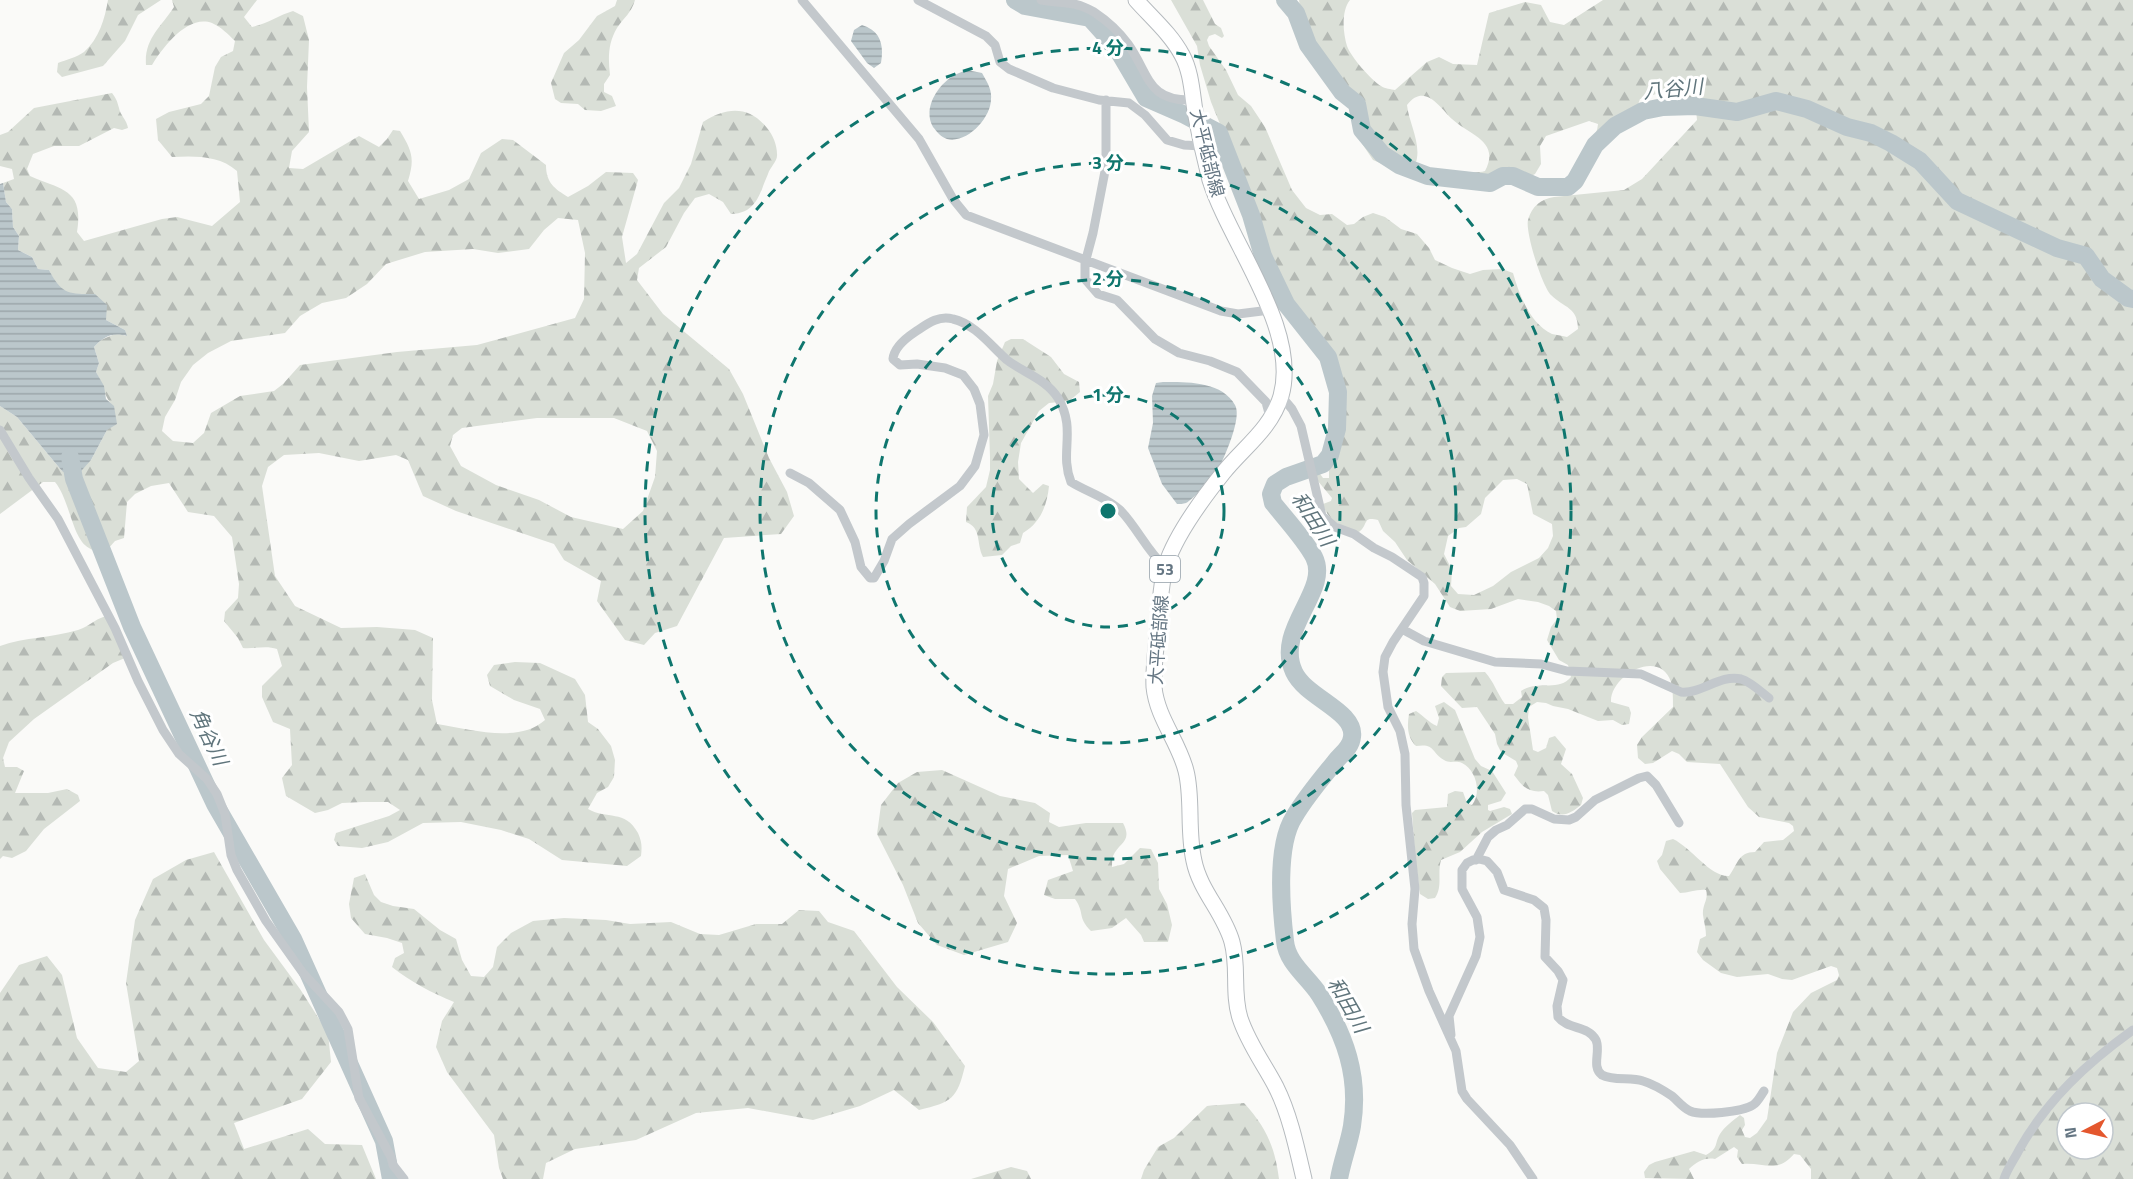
<svg xmlns="http://www.w3.org/2000/svg" width="2133" height="1179" font-family="'Titillium Web','Noto Sans JP',sans-serif">
<style>
.forest{fill:url(#forest-firs);fill-rule:evenodd}
.water{fill:url(#water-rules)}
.lines{fill:none;stroke-linecap:round;stroke-linejoin:round}
.river{stroke:#bbc7cb;stroke-width:18}
.primary-casing{stroke:#b5babe;stroke-width:17}
.minor{stroke:#c3c8cc;stroke-width:9}
.primary{stroke:#fff;stroke-width:15}
.ring{fill:none;stroke:#0f766e;stroke-width:3;stroke-dasharray:10 8}
.labels{text-anchor:middle;stroke-width:6;stroke-linejoin:round;paint-order:stroke}
.shield{fill:#fff;stroke:#939fa8;stroke-width:1.5}
.shield-label{font-size:16px;font-weight:bold;fill:#657683}
.street-label{font-size:18px;fill:#657683;stroke:#fff}
.water-label{font-size:20px;font-style:italic;fill:#60757c;stroke:#fff}
.centre{fill:#0f766e;stroke:#fff;stroke-width:3}
.ring-label{font-size:18px;text-anchor:middle;font-weight:bold;fill:#0f766e;stroke:#fff;stroke-width:6;stroke-linejoin:round;paint-order:stroke}
</style>
<defs>
<pattern id="forest-firs" width="22" height="20" patternUnits="userSpaceOnUse" patternTransform="scale(1.5)"><rect width="22" height="20" fill="#dadfd7"/><path d="M5 1l3.5 6h-7zM16 11l3.5 6h-7z" fill="#b4b9b4"/></pattern>
<pattern id="water-rules" width="6" height="5" patternUnits="userSpaceOnUse" patternTransform="scale(1.5)"><rect width="6" height="5" fill="#bbc7cb"/><path d="M0 2.5h6" fill="none" stroke="#9ca6aa"/></pattern>
</defs>
<rect width="100%" height="100%" fill="#fafaf8"/>
<path class="forest" d="M108 0H257L244 17 252 27C267 24 279 15 293 11L303 16 309 40 307 87 309 132 292 151 289 168 303 169 359 136 379 147 387 139 393 130 400 131C412 151 415 158 408 181L419 199 449 190 469 179 481 153 502 139 513 140 546 165C546 183 555 189 568 197L588 186 606 172 633 173 638 180 622 237 626 263 637 254 664 203 679 188 691 164 703 122C726 107 749 105 767 128 773 135 777 145 777 154 778 161 770 167 768 174 759 194 757 213 731 214L723 202 709 194 695 198 684 213 666 247 639 268 637 280 663 314 729 369 743 394 769 458 787 492 794 516 781 534 724 538 677 626 655 633 644 645 625 640 597 601 601 581 564 560 554 544 456 511 423 496 408 460 396 455 359 461 319 453 284 455 268 467 262 486 275 576 295 606 341 628 377 627 415 630 433 638 432 700 437 724C470 729 518 744 545 720L540 709 514 700 490 686 487 675 494 665 515 662 540 663 575 679 585 695 588 722 598 729 611 746 615 760 614 777 608 787 597 793 588 809C607 820 625 809 638 833 642 842 642 847 641 856L627 866 562 860 529 839 501 830 461 822 423 823 388 842 362 848 338 846 334 840 336 833 389 816 400 810 388 802H363L342 803 328 810 315 813 286 796 282 778 292 765 290 729 273 722 262 697V686L282 666 277 649C266 645 255 649 243 648L238 638 224 621 225 612 238 598 239 584 232 537 214 516 188 512 169 483 151 486 135 494 127 502 124 538 115 541 107 550C102 550 94 552 89 548 72 539 70 500 55 482H43L0 514V406L17 417 62 471 91 460 107 430 114 407C104 397 103 385 96 372L99 363 94 347 101 340 117 333 126 336 125 330 106 320 57 286 49 270 38 269 32 257 18 250 19 236 13 227 12 209 6 202 3 183 14 179 12 169 0 166V135L8 132 34 108 112 93C117 100 117 101 119 108 120 115 127 120 128 128L122 130 114 128 79 146H54L33 154 27 169 30 176C62 190 84 189 77 232L84 241 162 219 177 217 212 226 240 202 237 171C219 155 194 156 172 157L158 140 156 119 169 112 201 104 209 96 215 67 221 57 233 51 235 41C228 34 221 27 212 23 188 14 163 47 152 65H146C144 39 161 27 174 7L172 0H161L138 15 125 41 103 66 62 77 57 72 58 63C66 60 77 57 84 52 99 39 105 18 108 0ZM558 218 578 220 585 253 584 299 575 318 477 345 397 352 300 365 283 384 274 391 240 396 211 413 204 433 193 443 173 441 162 431 165 417 175 400 181 382 193 365 208 353 231 341 285 333 300 316 322 303 346 298 367 284 386 264 425 252 473 249 498 253 529 249 544 230ZM537 418H614L647 431 657 451 655 477 643 511 623 529 571 517 539 500 496 485 461 466 450 446 453 435 462 428Z
M617 0H635C631 14 624 17 617 28 608 43 608 58 610 75L604 84V92L612 96 616 106 601 111 585 110 578 104 561 103 555 99 551 83 564 53 579 40 597 16 615 6Z
M1171 0H1203L1215 24 1221 28 1224 36 1222 38 1215 34 1209 36 1207 40 1209 46 1226 70 1238 95 1251 106 1265 127 1292 190 1306 208 1320 215 1332 214 1347 225 1354 224 1363 217 1373 213 1385 217 1401 229 1417 234 1429 248 1435 260 1452 268 1470 274 1483 270 1502 269 1513 273C1519 294 1530 324 1552 334 1557 335 1563 336 1567 337L1578 329C1578 307 1564 308 1551 295 1542 286 1525 232 1528 220 1532 206 1541 199 1554 197L1624 190 1642 179 1697 120 1696 109 1679 91 1669 90 1640 99 1633 119 1612 136 1590 158 1588 156C1590 144 1597 136 1598 124L1589 121 1546 136 1540 146 1541 164 1535 174 1521 181 1495 184 1437 183 1439 176C1458 165 1467 176 1485 171 1501 141 1469 135 1452 119 1440 108 1425 82 1407 105 1409 124 1423 146 1415 165L1407 169H1394L1373 160 1357 136 1356 108 1351 101 1342 97 1324 67 1309 49 1304 38 1299 0H1350C1341 11 1343 33 1347 46 1351 57 1371 80 1381 86 1385 89 1391 89 1395 90L1427 62 1439 57 1453 64 1477 65 1489 13 1525 2 1541 5 1550 22 1564 25 1603 0H2133V1179H1811V1169L1800 1155 1794 1154C1777 1174 1764 1162 1742 1164L1737 1157 1738 1150 1734 1147 1715 1159C1704 1157 1697 1162 1689 1169L1694 1179 1645 1178 1644 1172 1649 1165 1655 1162 1694 1151 1706 1155C1719 1148 1714 1144 1720 1134 1724 1127 1734 1120 1740 1115L1744 1118 1745 1125 1742 1130 1745 1137 1750 1138 1757 1133 1767 1119 1777 1053 1793 1012 1811 993 1837 980 1839 975 1837 968 1831 966 1792 980 1782 979 1768 974 1737 977 1721 973 1703 960 1697 952 1700 939 1706 936C1706 929 1704 922 1703 915 1702 905 1709 899 1706 890 1697 889 1689 893 1680 893L1660 869 1657 861 1662 855 1666 841 1673 839C1692 848 1710 877 1729 876 1738 864 1738 852 1755 852L1764 842 1783 840 1794 831 1793 826 1789 823 1759 817 1748 807 1720 764 1687 762 1679 754 1672 751 1653 763 1645 764 1638 758 1637 745 1642 737 1673 707C1673 699 1673 689 1671 682 1660 648 1610 675 1611 702L1629 707 1631 713 1629 724 1622 725 1613 720 1598 721 1568 709 1553 706 1546 703 1537 702 1529 707 1528 717 1533 750 1538 752 1546 748 1549 738 1555 736 1566 749 1561 764 1572 774 1583 798 1581 805C1572 812 1563 819 1552 811L1548 795 1544 791C1528 793 1523 787 1514 775L1518 766 1516 761 1501 752 1497 744 1495 734 1477 707 1462 708 1441 686 1442 677 1446 673 1485 672C1494 682 1497 693 1505 704H1513L1522 697 1521 691C1536 680 1559 692 1571 677L1568 665 1559 660 1547 640 1551 627 1557 619 1556 611 1549 606 1538 602 1518 599 1491 609 1460 611 1450 607 1435 584 1407 560 1395 542 1383 531 1378 520C1362 516 1369 524 1359 532 1344 528 1327 521 1323 504L1331 501 1332 498 1317 480 1316 474 1318 471 1323 478H1329V466L1337 457 1335 447 1343 436 1345 411 1343 394 1331 356 1294 308 1271 265 1249 195 1211 102 1200 65 1197 46ZM1517 479 1527 484 1533 514 1552 524 1553 536 1548 548 1539 558 1511 572 1493 586 1474 595 1458 594 1451 586 1452 570 1444 554 1448 536 1459 528 1466 527 1481 514 1485 498 1503 480ZM2067 1113H2103V1149H2067Z
M1011 339H1023L1051 357 1064 374 1079 382 1080 392 1069 401 1049 403 1039 411 1021 443 1018 462 1019 479 1033 493 1043 484 1049 486C1047 506 1040 523 1023 533L1020 543 1011 546 1002 555 983 557C976 543 982 528 966 522L967 507 986 487 990 470V457L988 396 993 384 997 361 1005 342Z
M111 615 125 658 113 663 34 719 9 742 3 758 5 767H17L24 771 15 793H48L67 789 78 795 80 801 44 829 26 851 12 858 3 856 0 859V646C25 637 52 638 78 630 91 626 96 617 111 615Z
M1444 702 1455 710 1475 759 1481 766 1492 771 1506 793 1501 801 1488 805V810L1490 811 1504 807 1510 809 1512 814 1482 832 1460 852 1441 860C1437 874 1443 886 1435 898L1428 899 1420 894 1415 855 1412 813 1415 810 1447 807 1448 794 1455 791 1463 792 1467 803 1472 805C1482 792 1476 770 1462 763 1455 760 1450 764 1444 760 1431 752 1435 743 1416 746 1407 737 1407 726 1409 714L1416 711C1424 716 1428 722 1437 726L1439 718 1435 706Z
M942 770 1000 796 1035 803 1050 813 1049 822 1059 827 1086 823H1123C1133 842 1119 842 1113 856 1112 859 1112 863 1112 867L1124 864 1140 848 1151 849 1158 863 1159 889 1167 904 1172 925 1168 942H1144L1141 935 1126 918 1112 928 1091 931C1077 917 1085 913 1075 899H1055L1044 895 1048 880 1073 871 1068 855 1039 856 1008 869 1004 896 1017 923 1008 942 964 955 937 945 918 923 903 885 877 834 881 805 898 783 917 772Z
M214 852 264 940 300 989 328 1033 331 1062 302 1099 234 1123 244 1149 308 1129 325 1144 362 1145 376 1179H0V993L19 965 47 956 62 975 77 1038 98 1068 126 1072 139 1061 126 983 135 920 153 879 186 860Z
M365 874 374 895 381 902 393 906 414 909 440 930 456 939 462 960 471 976 484 977 493 967 497 947 511 933 533 921 564 918 606 920 630 924 671 922 700 934 719 935 756 924H782L799 910 819 911 828 922 854 931 897 987 933 1022 965 1066C957 1099 952 1102 919 1110L894 1090 860 1106 813 1120 748 1108 696 1113 636 1140 575 1149 546 1163 543 1179H503L499 1168 494 1135 447 1072 436 1047 442 1021 454 1002C432 993 411 982 392 967L395 958 404 953 402 943 387 938 365 934 351 918 349 904 354 878Z
M1244 1103C1266 1127 1275 1147 1279 1179H1141L1144 1170 1158 1147 1174 1138 1207 1106Z
M1011 1167 1027 1171 1031 1179H971Z"/>
<path class="water" d="M862 25C881 31 884 45 881 63L874 68 867 63 851 41 854 30Z
M967 70 982 73C987 82 992 89 991 99 991 118 967 144 947 139 941 137 937 132 933 127 923 110 936 88 950 78 955 74 962 72 967 70Z
M3 183 6 202 12 209 13 227 19 236 18 250 32 257 38 269 49 270C62 295 69 294 95 294L107 305 106 320 125 330 127 336C113 332 104 336 94 347L99 363 96 372 104 386 106 399 114 406 117 424 107 430 91 460 74 479 62 471 17 417 0 406V184Z
M1163 382C1186 382 1222 381 1235 405 1242 417 1226 453 1220 466 1217 473 1193 500 1186 503 1183 504 1180 504 1177 504L1162 484 1148 448 1153 423 1152 396 1156 383Z"/>
<g class="lines">
<path class="river" d="M1015 0 1025 6 1090 18 1116 47 1146 98 1185 115 1219 133 1251 215 1263 256 1286 304 1328 357 1338 392 1337 429 1330 455 1323 464 1286 477 1275 484 1271 494 1273 503C1285 518 1306 541 1314 557 1331 591 1274 629 1294 672 1306 698 1356 711 1352 737 1351 748 1341 754 1335 762 1321 779 1305 798 1294 817 1276 845 1281 908 1285 941 1287 963 1307 976 1319 994 1345 1035 1360 1076 1352 1126 1349 1144 1342 1161 1339 1179
M1285 0 1296 13 1308 45 1342 92 1357 104 1362 130 1382 154 1399 165 1428 176 1490 183 1503 176H1513L1538 187H1568L1575 181 1595 145 1615 126 1643 111 1663 107 1695 106 1737 112 1776 101 1807 109 1847 127 1871 133 1891 143 1920 161 1957 201 2057 248 2086 256 2102 279 2128 298 2133 299
M70 457 74 479 132 627 215 804 293 939 384 1141 391 1179"/>
<g class="primary-casing">
<path id="primary" d="M1136 0C1151 17 1171 34 1182 55 1191 71 1192 92 1195 111 1199 134 1204 157 1210 180 1230 244 1300 329 1281 396 1271 429 1244 447 1223 473 1203 498 1176 534 1166 565 1160 586 1160 608 1158 629 1156 648 1153 668 1154 687 1157 718 1179 742 1186 771 1193 798 1187 831 1194 861 1200 891 1224 913 1232 942 1239 967 1232 993 1240 1018 1248 1043 1264 1064 1276 1087 1290 1115 1297 1149 1304 1179"/>
</g>
<path class="minor" d="M802 0 919 139 953 199 966 215 1221 311 1238 314 1270 310
M918 0 986 36 995 45 1000 62 1009 69 1053 88 1099 100 1129 103 1145 115 1167 140 1184 145 1201 146
M1041 0C1064 4 1073 0 1094 12 1106 20 1120 33 1128 44 1150 75 1147 102 1194 100
M1106 100V166L1093 233 1085 263V279L1098 294 1117 300 1155 339 1179 353 1210 361 1237 372 1266 402 1270 417
M1281 396 1292 409 1301 426 1322 516 1335 527 1354 534 1374 548 1392 557 1422 577 1424 583V596L1393 642 1385 657 1383 672 1388 707 1400 731 1405 754 1406 805 1415 889 1412 924 1414 949 1429 991 1456 1051 1462 1091 1467 1099 1510 1145 1533 1179
M0 430 29 478 58 519 115 628 138 681 163 730 179 754 207 779 217 794 225 814 231 855 237 870 266 921 303 973 339 1012 348 1029 359 1098 391 1157 393 1165 404 1179
M790 473 809 483 840 510 855 542 861 567 870 578H874L884 561 892 539 909 524 960 486 975 466 984 435 980 404 974 389 963 375 945 368 917 364 900 365 893 359C894 348 906 338 915 332 927 324 938 315 953 319 975 324 991 346 1007 360 1024 373 1046 379 1058 398 1077 430 1059 452 1071 482 1087 492 1108 498 1121 511 1138 529 1147 551 1165 567
M1402 629 1424 641 1495 662 1541 664 1567 671 1641 674 1681 692C1702 694 1720 674 1741 679 1751 682 1761 692 1769 698
M1476 860 1488 837 1496 830 1507 825 1525 809H1532L1554 819 1569 820 1576 817 1595 800 1639 778 1647 776 1656 785 1679 823
M1451 1035 1449 1016 1476 956 1480 937 1477 917 1462 889V870L1467 863 1473 860 1479 859 1487 861 1497 872 1504 890 1534 900 1544 908 1546 920 1545 957 1558 971 1563 980 1557 1006 1558 1017C1568 1030 1588 1025 1596 1040 1601 1051 1591 1067 1602 1075 1613 1081 1631 1077 1643 1081 1653 1084 1663 1090 1672 1096 1678 1101 1682 1107 1690 1111 1702 1116 1742 1112 1753 1105 1758 1102 1761 1095 1764 1091
M2004 1179C2007 1169 2014 1160 2019 1150 2047 1100 2087 1063 2133 1030"/>
<use href="#primary" class="primary"/>
</g>
<g class="ring">
<circle cx="1108" cy="511" r="116"/>
<circle cx="1108" cy="511" r="232"/>
<circle cx="1108" cy="511" r="348"/>
<circle cx="1108" cy="511" r="463"/>
</g>
<g class="labels">
<rect class="shield" x="1150" y="556" width="30" height="26" rx="4.5"/>
<g class="shield-label">
<text x="1165" y="575">53</text>
</g>
<g class="street-label">
<text transform="translate(1207 153) rotate(76)" y="6">大平砥部線</text>
<text transform="translate(1159 640) rotate(-86)" y="6">大平砥部線</text>
</g>
<g class="water-label">
<text transform="translate(1673 89) rotate(-5)" y="7">八谷川</text>
<text transform="translate(1313 519) rotate(57)" y="7">和田川</text>
<text transform="translate(209 737) rotate(65)" y="7">角谷川</text>
<text transform="translate(1348 1005) rotate(60)" y="7">和田川</text>
</g>
</g>
<circle cx="1108" cy="511" r="9" class="centre"/>
<g class="ring-label">
<text x="1108" y="54">4 分</text>
<text x="1108" y="169">3 分</text>
<text x="1108" y="285">2 分</text>
<text x="1108" y="401">1 分</text>
</g>
<g transform="translate(2085 1131) rotate(263)"><circle r="28" fill="#ffffff" stroke="#c1c8cd" stroke-width="1.5"/>
<path d="M0-4.5L10 22L0 15L-10 22Z" fill="#e4572e"/>
<text y="-9" font-size="16" font-weight="bold" text-anchor="middle" fill="#657683">N</text>
</g>
</svg>
